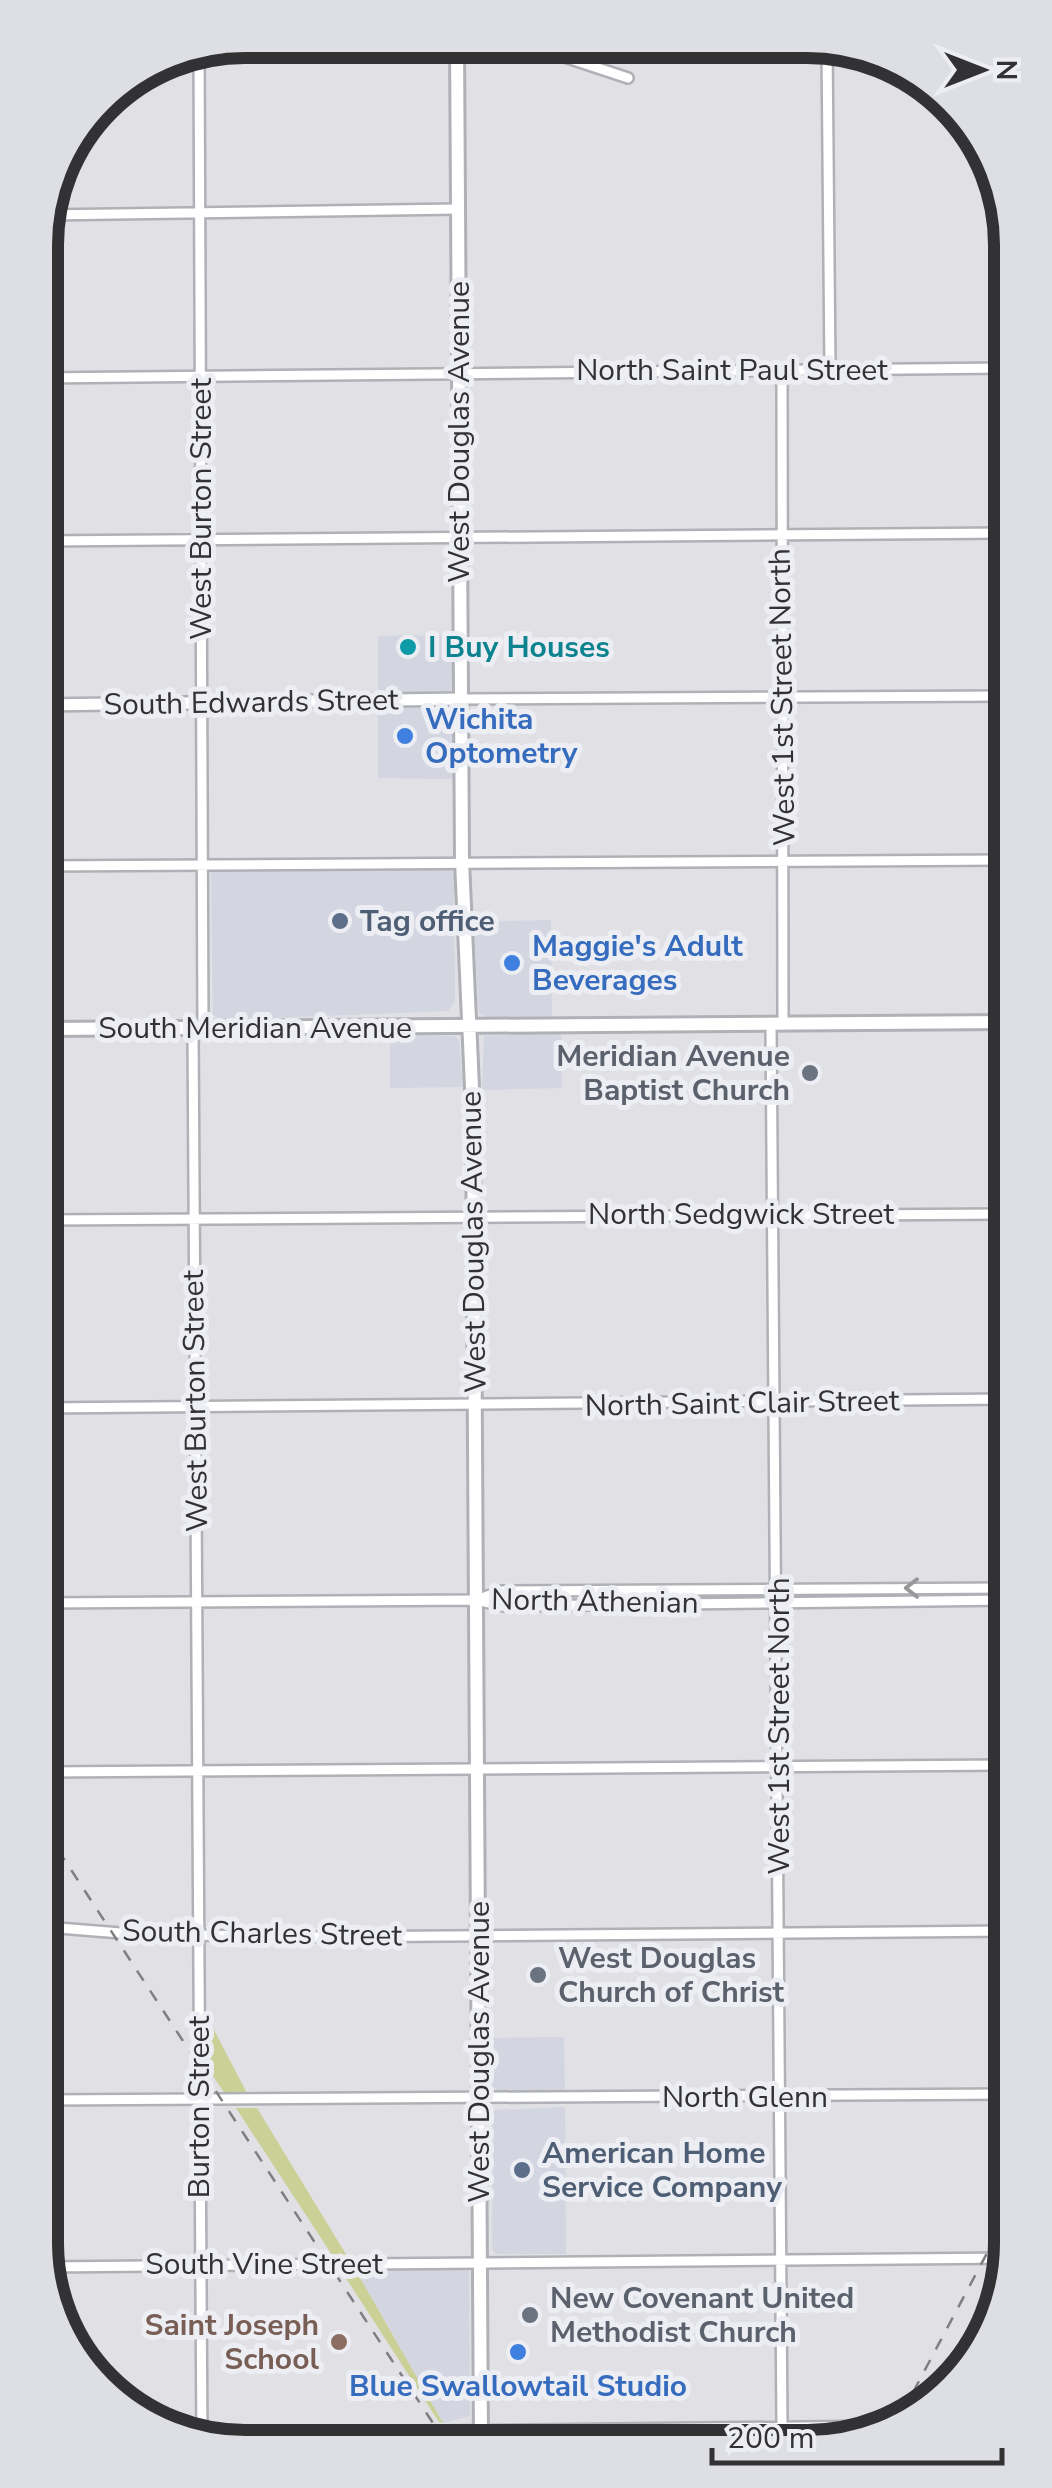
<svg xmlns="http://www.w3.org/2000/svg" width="1052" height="2488" font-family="'Nunito Sans',sans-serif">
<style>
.built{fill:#d3d5e0}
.green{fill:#cbd097}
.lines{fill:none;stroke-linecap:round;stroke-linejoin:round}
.minor-casing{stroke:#b0b1b6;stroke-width:14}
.tertiary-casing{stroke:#b0b1b6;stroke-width:16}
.secondary-casing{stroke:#b0b1b6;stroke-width:18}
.minor{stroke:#fff;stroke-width:9}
.tertiary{stroke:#fff;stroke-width:11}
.secondary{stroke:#fff;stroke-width:12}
.rail{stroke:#7f7f82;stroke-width:2.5;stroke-dasharray:12 12;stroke-linecap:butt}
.oneway{stroke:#98989a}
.culture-dot{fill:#0f9aa8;stroke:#edeef3;stroke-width:4}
.shop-dot{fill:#3f7fe0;stroke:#edeef3;stroke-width:4}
.service-dot{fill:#5c6f8a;stroke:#edeef3;stroke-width:4}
.worship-dot{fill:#6b7280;stroke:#edeef3;stroke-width:4}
.education-dot{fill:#8d6e63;stroke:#edeef3;stroke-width:4}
.labels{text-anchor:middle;stroke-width:10;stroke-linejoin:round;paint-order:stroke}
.street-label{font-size:30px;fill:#323234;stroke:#edeef3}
.culture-label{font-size:30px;font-weight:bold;fill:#0d838f;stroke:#edeef3;text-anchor:start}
.shop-label{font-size:30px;font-weight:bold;fill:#366cbe;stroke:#edeef3;text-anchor:start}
.service-label{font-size:30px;font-weight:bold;fill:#4e5e75;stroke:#edeef3;text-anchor:start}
.worship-label{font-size:30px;font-weight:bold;fill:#5b616d;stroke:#edeef3;text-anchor:start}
.education-label{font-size:30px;font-weight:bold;fill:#785e54;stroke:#edeef3;text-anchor:end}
.rim{fill:none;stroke:#323234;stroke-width:12}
</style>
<rect width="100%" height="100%" fill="#e0e0e5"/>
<path class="built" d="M453 635 451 692H378V636Z
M378 705 452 706 455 779 378 778Z
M449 867 454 873 455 1001 448 1011 221 1020 213 1015 211 870Z
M551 920 552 1017H485L479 1013 473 922Z
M561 1032 562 1088 482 1090 484 1036Z
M390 1034 455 1036 459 1040 463 1087 390 1088Z
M564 2037 565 2091 497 2090 492 2086 491 2038Z
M565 2107 566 2254H496L492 2249 493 2110Z
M355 2269H469L470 2416 443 2423Z"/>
<path class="green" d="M206 2028H213L248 2095H226L206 2066Z
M236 2108H257L347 2256 332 2255Z
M340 2269H355L443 2423 439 2422Z"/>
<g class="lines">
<g class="minor-casing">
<path id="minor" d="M519 42 628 78
M827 44 830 370
M199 49 203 1030
M193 50 457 46
M457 54 530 48
M45 215 458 209
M782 370 783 1025
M41 378 1006 368
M41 541 1006 533
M461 699 1007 696
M42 866 1007 860
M771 1025 782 2427
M193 1030 202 2442
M44 1220 1008 1214
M44 1408 1009 1399
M479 1599 501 1591 1010 1588
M45 1603 476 1600 503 1606 1010 1600
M45 1772 1010 1765
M46 1927 133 1934 324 1937 1011 1931
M46 2100 1011 2094
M47 2267 1011 2258
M185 2434 882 2426"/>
</g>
<g class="tertiary-casing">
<path id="tertiary" d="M42 705 461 699"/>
</g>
<g class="secondary-casing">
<path id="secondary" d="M457 41 462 861 473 1110 481 2443
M43 1029 1008 1022"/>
</g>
<use href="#minor" class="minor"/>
<use href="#tertiary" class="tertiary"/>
<use href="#secondary" class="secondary"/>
<path class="rail" d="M45 1830 446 2443
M902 2413 1011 2208"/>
</g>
<defs><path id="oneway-chevron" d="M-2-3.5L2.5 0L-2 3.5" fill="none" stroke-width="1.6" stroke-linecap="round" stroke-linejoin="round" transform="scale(2.5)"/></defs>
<use class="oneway" href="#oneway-chevron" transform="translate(912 1588) rotate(180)"/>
<circle class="culture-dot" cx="408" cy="647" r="10"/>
<g class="shop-dot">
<circle cx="405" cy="736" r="10"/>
<circle cx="512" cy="963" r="10"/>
<circle cx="518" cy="2352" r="10"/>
</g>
<g class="service-dot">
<circle cx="340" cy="921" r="10"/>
<circle cx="522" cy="2170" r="10"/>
</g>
<g class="worship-dot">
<circle cx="810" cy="1073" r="10"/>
<circle cx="538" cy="1975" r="10"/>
<circle cx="530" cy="2315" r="10"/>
</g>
<circle class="education-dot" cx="339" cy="2342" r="10"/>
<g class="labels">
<g class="street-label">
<text x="732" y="380">North Saint Paul Street</text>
<text transform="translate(459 432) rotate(-90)" y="10">West Douglas Avenue</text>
<text transform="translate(201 509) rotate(-90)" y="10">West Burton Street</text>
<text transform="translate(782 697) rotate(-91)" y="10">West 1st Street North</text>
<text transform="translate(251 702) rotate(-1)" y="10">South Edwards Street</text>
<text x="255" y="1038">South Meridian Avenue</text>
<text x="741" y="1224">North Sedgwick Street</text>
<text transform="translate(473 1242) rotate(-91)" y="10">West Douglas Avenue</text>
<text transform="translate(195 1401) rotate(-91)" y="10">West Burton Street</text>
<text transform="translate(742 1403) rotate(-1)" y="10">North Saint Clair Street</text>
<text transform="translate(595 1601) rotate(1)" y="10">North Athenian</text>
<text transform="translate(779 1726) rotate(-90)" y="10">West 1st Street North</text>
<text transform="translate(262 1933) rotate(1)" y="10">South Charles Street</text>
<text transform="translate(479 2052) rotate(-90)" y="10">West Douglas Avenue</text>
<text x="745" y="2107">North Glenn</text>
<text transform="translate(199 2107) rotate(-90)" y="10">Burton Street</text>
<text x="264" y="2274">South Vine Street</text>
</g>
<g class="culture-label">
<text x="428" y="657">I Buy Houses</text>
</g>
<g class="shop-label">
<text x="425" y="729">Wichita<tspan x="425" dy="34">Optometry</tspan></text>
<text x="532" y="956">Maggie's Adult<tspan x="532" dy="34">Beverages</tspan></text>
<text x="518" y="2396" text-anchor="middle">Blue Swallowtail Studio</text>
</g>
<g class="service-label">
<text x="360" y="931">Tag office</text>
<text x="542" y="2163">American Home<tspan x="542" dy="34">Service Company</tspan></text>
</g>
<g class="worship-label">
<text x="790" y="1066" text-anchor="end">Meridian Avenue<tspan x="790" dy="34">Baptist Church</tspan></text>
<text x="558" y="1968">West Douglas<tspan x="558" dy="34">Church of Christ</tspan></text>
<text x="550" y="2308">New Covenant United<tspan x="550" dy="34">Methodist Church</tspan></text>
</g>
<g class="education-label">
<text x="319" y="2335">Saint Joseph<tspan x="319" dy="34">School</tspan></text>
</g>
</g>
<path d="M0 0H1052V2488H0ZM245 58H807A187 187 0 0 1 994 245V2243A187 187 0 0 1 807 2430H245A187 187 0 0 1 58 2243V245A187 187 0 0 1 245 58Z" fill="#dedfe4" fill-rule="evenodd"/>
<path class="rim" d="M245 58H807A187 187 0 0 1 994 245V2243A187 187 0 0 1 807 2430H245A187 187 0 0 1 58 2243V245A187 187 0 0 1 245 58Z"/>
<g transform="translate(982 70) rotate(90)" stroke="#edeef3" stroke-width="8" paint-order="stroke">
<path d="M0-8L18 38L0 25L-18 38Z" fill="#323234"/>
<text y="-15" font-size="28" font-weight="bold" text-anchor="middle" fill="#323234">N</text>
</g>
<path d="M712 2448v15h290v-15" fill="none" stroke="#323234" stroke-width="5"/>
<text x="727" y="2448" font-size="30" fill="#323234" stroke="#edeef3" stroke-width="8" paint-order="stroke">200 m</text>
</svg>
